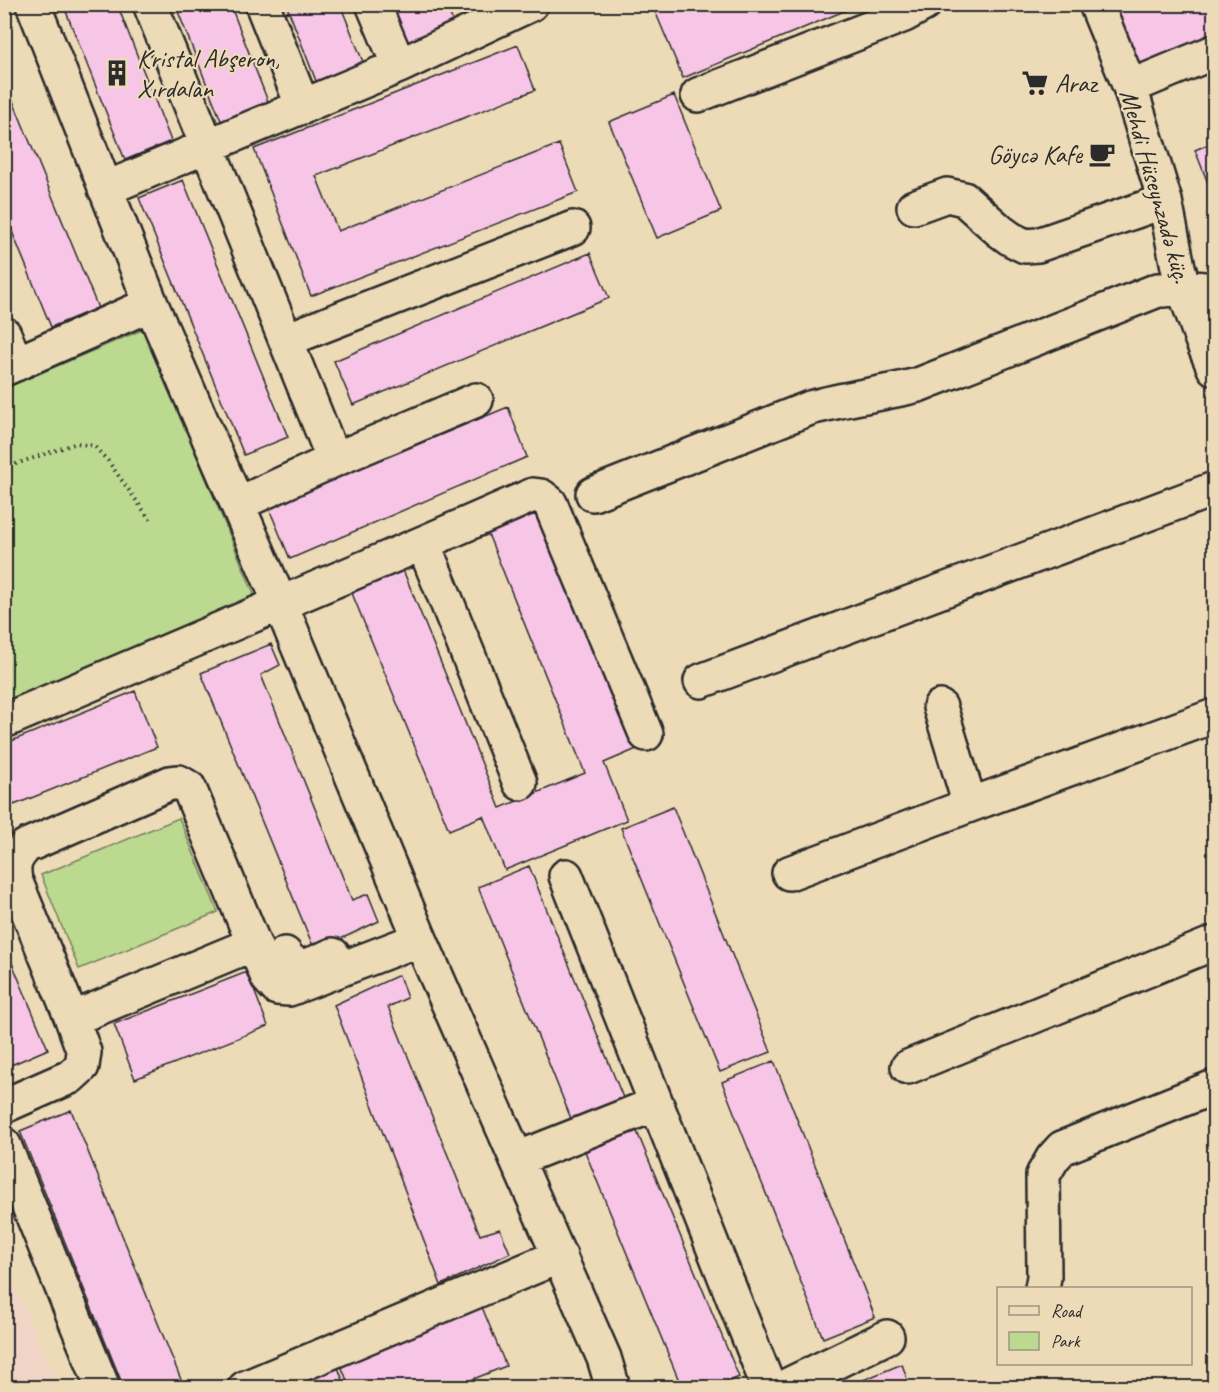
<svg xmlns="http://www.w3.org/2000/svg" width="1219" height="1392" font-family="Caveat,sans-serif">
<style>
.built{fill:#f0d4c6}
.green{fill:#bcd990;stroke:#74825e;stroke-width:1.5}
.building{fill:#f7c5e6;stroke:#2b2b2b;stroke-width:1.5}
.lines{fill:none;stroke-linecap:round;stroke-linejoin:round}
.minor-casing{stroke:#2b2b2b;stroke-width:38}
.path{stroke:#2b2b2b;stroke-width:4;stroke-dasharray:1.5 4.5;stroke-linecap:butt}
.minor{stroke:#eddbb8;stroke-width:33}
.labels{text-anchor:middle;stroke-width:4.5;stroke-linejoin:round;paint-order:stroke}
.poi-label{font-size:26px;fill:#2b2b2b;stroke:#eddbb8;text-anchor:start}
.street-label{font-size:26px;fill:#2b2b2b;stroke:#eddbb8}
</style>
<rect width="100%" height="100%" fill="#eddbb8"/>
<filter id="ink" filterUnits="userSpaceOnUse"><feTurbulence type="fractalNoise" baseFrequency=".0167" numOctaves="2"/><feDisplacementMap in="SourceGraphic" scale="12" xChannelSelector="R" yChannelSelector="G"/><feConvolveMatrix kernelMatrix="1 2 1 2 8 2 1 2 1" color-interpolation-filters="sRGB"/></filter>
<g filter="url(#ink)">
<path class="built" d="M5 1261 57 1387H5Z"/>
<path class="green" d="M144 329 256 599 5 704V388Z
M179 818 218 912 79 969 41 875Z"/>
<path class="building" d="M63 4H117L171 141 125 160Z
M175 4H230L269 104 222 123Z
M286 4H340L365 67 318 86Z
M392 4H446L455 27 408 45Z
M671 4H861L683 78 655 11Z
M1113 4H1214V34L1137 65Z
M518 45 535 90 316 176 338 231 559 144 578 192 311 296 254 149Z
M4 79 98 308 51 327 4 212Z
M674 95 721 211 657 238 609 122Z
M1214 142V196H1213L1195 150Z
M183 180 288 437 244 455 139 198Z
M590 253 609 298 353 405 334 361Z
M508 407 527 457 290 559 268 506Z
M541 507 639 748 604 763 627 820 505 870 483 816 449 830 349 586 401 565 500 808 585 773 486 529Z
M271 644 280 665 261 675 352 900 368 894 379 921 315 951 201 673Z
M135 691 157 747 14 805 4 780V744Z
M673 807 771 1052 720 1072 621 828Z
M529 866 628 1110 576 1131 478 887Z
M4 944 48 1049 4 1068Z
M247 972 268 1026 135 1079 114 1024Z
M399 975 407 998 388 1007 480 1235 500 1229 510 1253 441 1285 334 1005Z
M774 1061 875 1317 823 1338 722 1082Z
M71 1110 182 1382 169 1388H124L20 1131Z
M635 1127 739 1377 714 1388H682L584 1149Z
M482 1307 506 1366 451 1388H350L340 1363Z
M902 1364 910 1388H844Z
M337 1365 346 1388H281Z"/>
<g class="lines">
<g class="minor-casing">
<path id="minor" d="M33 4 151 304 280 603 420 939 604 1358 613 1388
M150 4 334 460
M262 4 303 107
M373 4 399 66
M1096 4 1130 87 1165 201 1178 267 1184 289 1202 340 1214 368
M1130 87 1214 52
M698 95 904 15 924 4
M105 189 399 66 531 4
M914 207 947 195 964 199 1000 231 1011 239 1025 246 1038 245 1165 201
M4 334 16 364
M286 340 573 228
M4 369 151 304
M593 494 810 408C846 398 882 394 918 385L1158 290C1174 290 1200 285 1214 292
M238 504 334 460 476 400
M423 543 520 783
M701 681 1214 489
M940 707 970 805
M4 721 423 543 533 495 541 496 550 503 646 734
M789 873 970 805 1214 716
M566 876 769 1388
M285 954C299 975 315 962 333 955
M72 1019 253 944
M908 1067 1214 943
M4 1106 70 1077 82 1066 84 1052 72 1019 15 880C12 864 15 858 26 846L170 783 179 782 189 788 268 978 277 988 289 989 420 939
M4 1145 103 1388
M517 1159 656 1104
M1042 1288 1044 1277 1043 1175 1053 1158 1062 1148 1214 1087
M245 1388 560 1256
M782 1388 887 1337"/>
</g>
<path class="path" d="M4 468 77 443 94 446 108 461 151 521"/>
<use href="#minor" class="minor"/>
</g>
</g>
<defs>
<g id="building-bare" transform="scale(2.07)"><path d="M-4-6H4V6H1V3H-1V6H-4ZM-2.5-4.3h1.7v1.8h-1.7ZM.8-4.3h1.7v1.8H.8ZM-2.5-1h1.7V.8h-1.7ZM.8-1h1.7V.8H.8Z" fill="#2b2b2b" stroke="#eddbb8" stroke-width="2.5" paint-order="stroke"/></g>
<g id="supermarket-bare" transform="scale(2.07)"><path d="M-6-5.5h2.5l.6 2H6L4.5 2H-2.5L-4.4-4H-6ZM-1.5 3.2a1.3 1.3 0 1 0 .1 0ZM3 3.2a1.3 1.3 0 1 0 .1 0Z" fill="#2b2b2b" stroke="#eddbb8" stroke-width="2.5" paint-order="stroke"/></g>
<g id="cafe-bare" transform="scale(2.07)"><path d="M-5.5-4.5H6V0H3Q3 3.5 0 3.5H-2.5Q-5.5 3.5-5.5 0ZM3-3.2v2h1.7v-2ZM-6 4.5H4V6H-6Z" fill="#2b2b2b" stroke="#eddbb8" stroke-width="2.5" paint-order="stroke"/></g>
</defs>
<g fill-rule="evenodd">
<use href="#building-bare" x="117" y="73"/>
<use href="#supermarket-bare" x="1035" y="83"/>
<use href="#cafe-bare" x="1102" y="154"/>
</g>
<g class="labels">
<g class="poi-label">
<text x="137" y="67">Kristal Abşeron,<tspan x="137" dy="30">Xırdalan</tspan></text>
<text x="1055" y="92">Araz</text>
<text x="1082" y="163" text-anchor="end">Göycə Kafe</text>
</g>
<g class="street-label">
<text transform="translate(1156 186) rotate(74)" y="9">Mehdi Hüseynzadə küç.</text>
</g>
</g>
<rect width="1219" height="1392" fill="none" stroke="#eddbb8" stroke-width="24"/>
<rect x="12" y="12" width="1195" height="1368" fill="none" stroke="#2b2b2b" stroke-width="2" filter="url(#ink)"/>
<rect x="997" y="1287" width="195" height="78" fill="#eddbb8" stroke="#9f9580" stroke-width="1.5"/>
<rect x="1009" y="1306" width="30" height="9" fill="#eddbb8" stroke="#9f9580" stroke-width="1.5"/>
<text x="1051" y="1317" font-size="18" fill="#2b2b2b">Road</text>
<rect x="1009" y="1332" width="30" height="18" fill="#bcd990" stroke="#9f9580" stroke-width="1.5"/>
<text x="1051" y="1347" font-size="18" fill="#2b2b2b">Park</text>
</svg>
